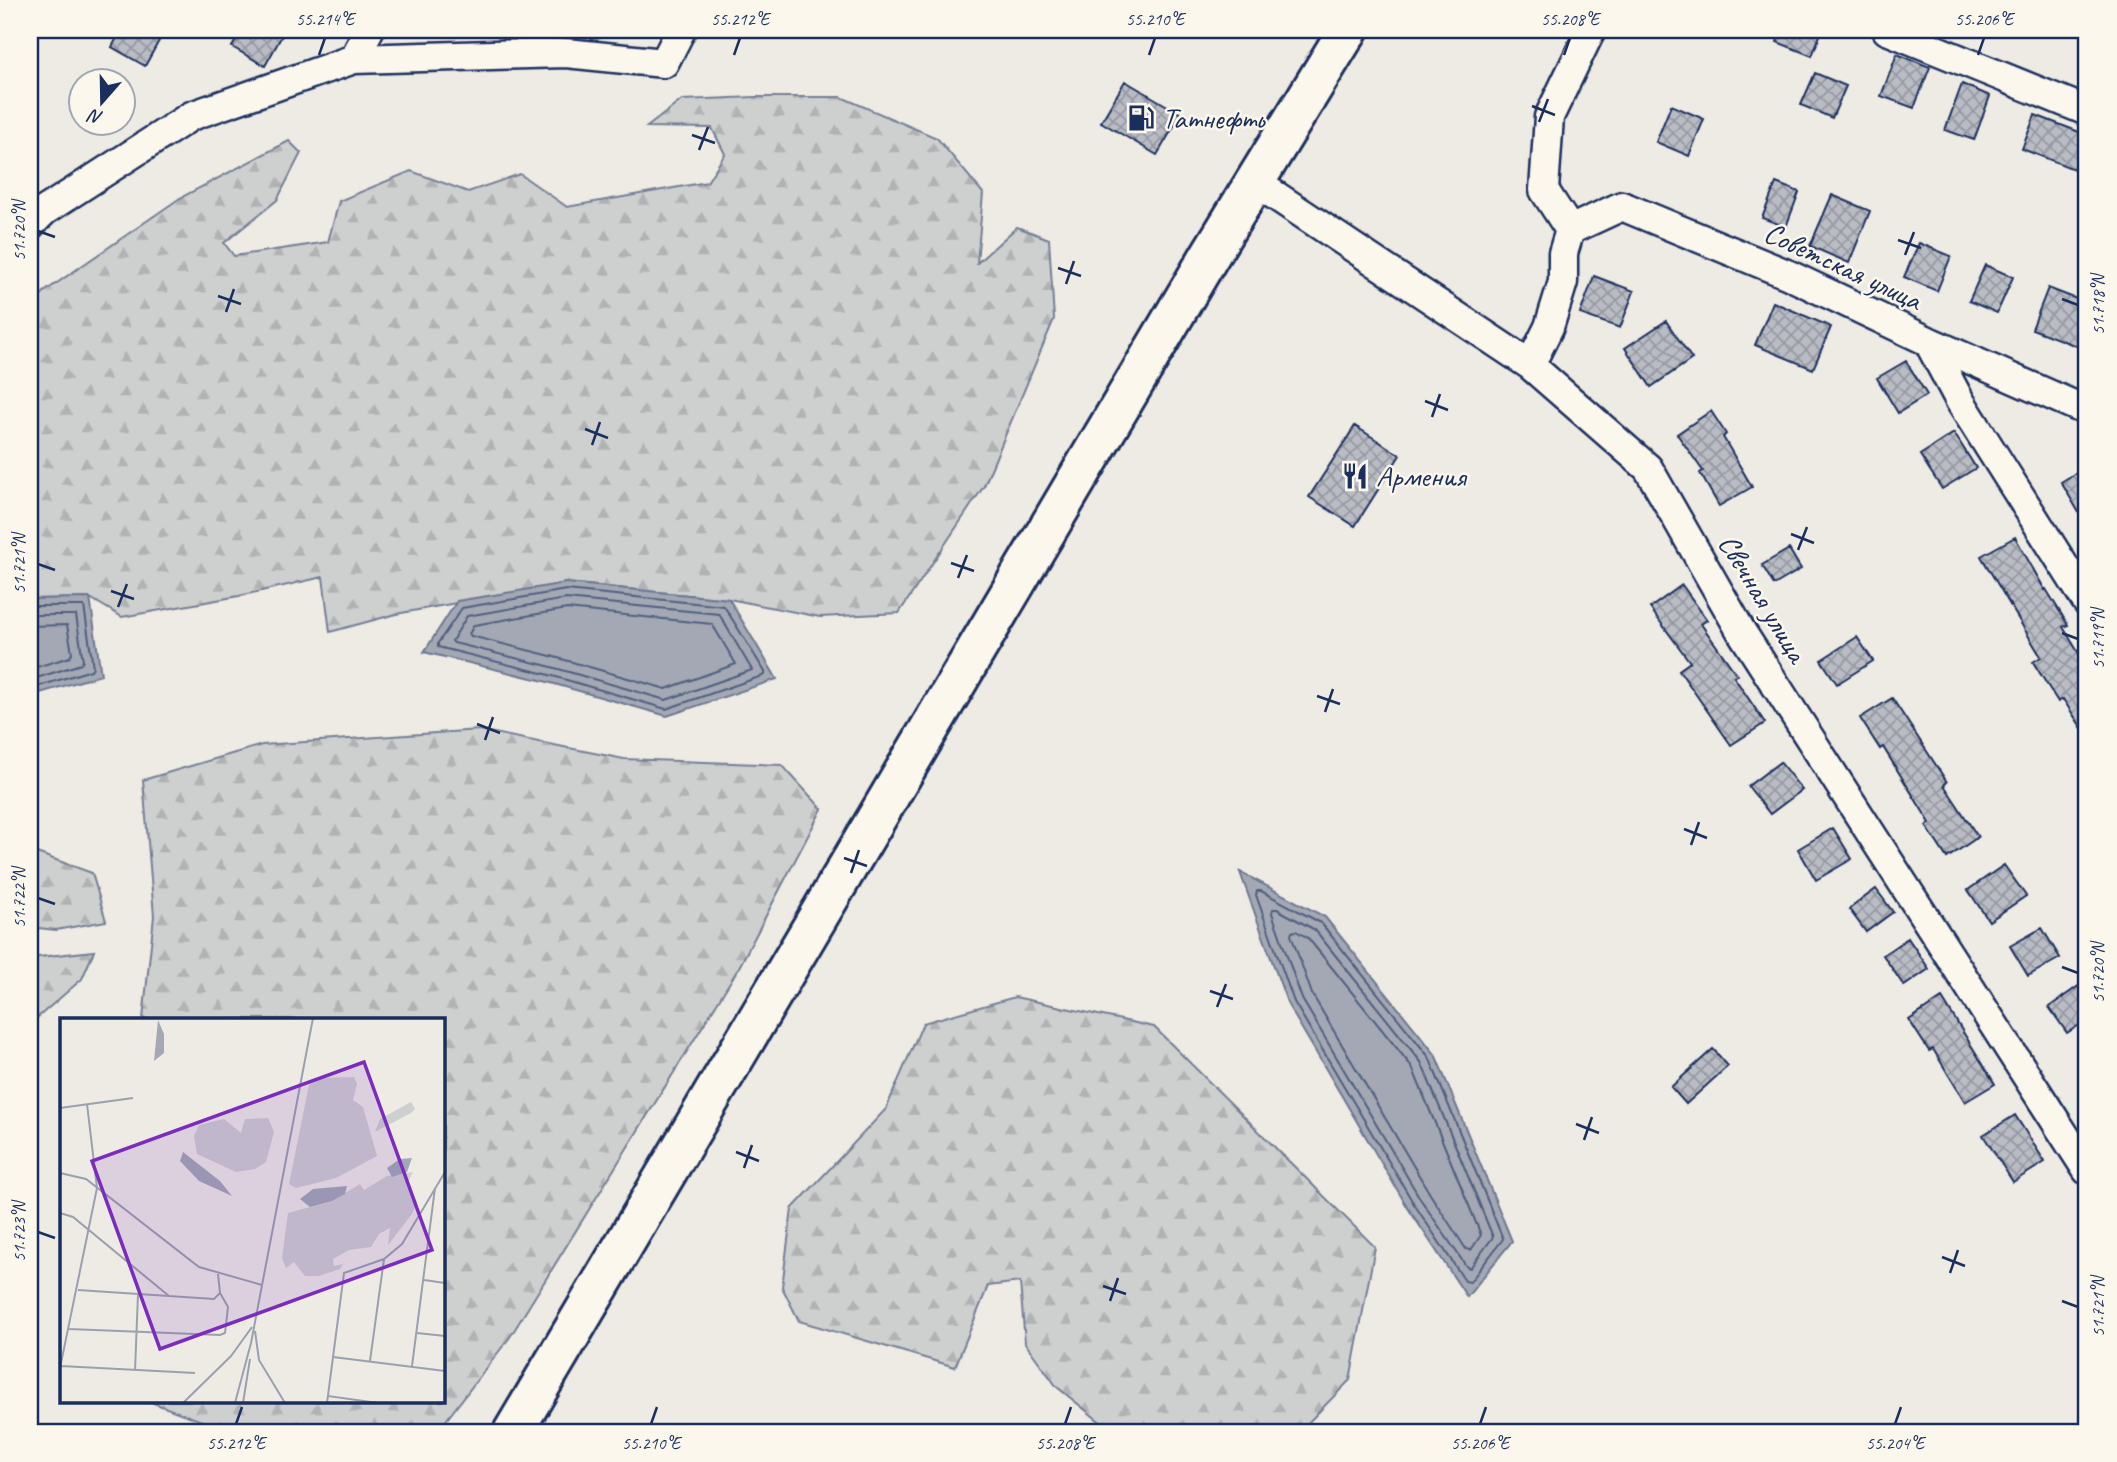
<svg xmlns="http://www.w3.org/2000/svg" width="2117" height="1462" font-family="Caveat,sans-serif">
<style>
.forest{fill:url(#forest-firs);stroke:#747f96;stroke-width:2}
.water{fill:#a3a8b4;stroke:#6d7892;stroke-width:2}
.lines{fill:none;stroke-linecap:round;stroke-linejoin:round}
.shore{stroke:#515f80;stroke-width:2}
.building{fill:url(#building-cross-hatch);stroke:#1b2f5e;stroke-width:2}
.minor-casing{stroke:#1b2f5e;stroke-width:33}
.highway-casing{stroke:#1b2f5e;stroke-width:44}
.minor{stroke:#fbf7ec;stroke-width:28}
.highway{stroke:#fbf7ec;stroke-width:38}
.ticks{fill:none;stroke:#1b2f5e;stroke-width:2.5}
.labels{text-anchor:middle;stroke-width:5;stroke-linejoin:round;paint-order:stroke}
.poi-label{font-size:30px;fill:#1b2f5e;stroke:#fbf7ec;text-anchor:start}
.street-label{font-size:30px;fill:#1b2f5e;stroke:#fbf7ec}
.inset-road{fill:none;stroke:#9aa0ae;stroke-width:2}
.view{fill:#7b2cbf;fill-opacity:0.15;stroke:#7b2cbf;stroke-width:3.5}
.inset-edge{fill:none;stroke:#1b2f5e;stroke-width:3.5}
.neatline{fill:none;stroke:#1b2f5e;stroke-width:2.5}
.ticks-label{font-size:18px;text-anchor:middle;fill:#1b2f5e}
</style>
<defs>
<pattern id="forest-firs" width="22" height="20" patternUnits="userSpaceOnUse" patternTransform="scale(1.75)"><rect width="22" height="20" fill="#cecfcf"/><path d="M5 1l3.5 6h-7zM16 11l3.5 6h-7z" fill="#b0b2b4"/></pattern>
<pattern id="building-cross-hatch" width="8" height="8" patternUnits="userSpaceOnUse" patternTransform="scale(1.75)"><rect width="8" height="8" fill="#b9bcc3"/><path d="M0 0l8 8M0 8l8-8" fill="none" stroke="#9699a2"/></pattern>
</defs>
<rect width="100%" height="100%" fill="#eeebe4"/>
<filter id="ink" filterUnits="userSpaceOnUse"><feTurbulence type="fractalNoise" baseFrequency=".0143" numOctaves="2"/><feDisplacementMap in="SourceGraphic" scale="14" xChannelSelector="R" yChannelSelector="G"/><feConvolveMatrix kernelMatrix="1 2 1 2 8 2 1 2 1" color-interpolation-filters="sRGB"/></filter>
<g filter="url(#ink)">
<path class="forest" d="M756 97H841L937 138 983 193 977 263 1017 227 1049 239 1054 319 984 486 899 613 820 617 729 599 566 583 396 614 330 632 323 577 239 596 122 617 90 598 30 599V311L44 292 180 198 289 141 301 153 277 200 224 243 234 256 328 242 339 201 411 171 468 192 520 174 567 207 707 182 725 154 712 128 647 127 682 100Z
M479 730 624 759 782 765 822 809 738 969 510 1337 437 1432H231L148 1401H443V1019H143L154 916 143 780 262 745Z
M34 852 92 873 106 921 56 930 30 927V859Z
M94 951 82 979 30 1024V958Z
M1015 997 1154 1027 1375 1247 1350 1380 1299 1432H1127L1103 1424 1057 1387 1025 1343 1020 1282 988 1286 955 1367 799 1321 782 1287 792 1209 886 1109 923 1023Z"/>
<path class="water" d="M566 583 729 599 777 679 667 716 544 681 424 652 457 601Z
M90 598 101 675 30 696V599Z
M1240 872 1325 917 1435 1054 1512 1241 1467 1297 1408 1208 1288 1005Z"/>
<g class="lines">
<path class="shore" d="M566 590 724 606 765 672V675L666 709 546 674 438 647V643L462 608Z
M566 599 719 614 752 670 666 700 548 666 454 643 452 641 467 616Z
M30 606H84L93 667 91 670 30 689
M567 609 712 624 736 664 666 689 551 656 471 636 469 634 474 625Z
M30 615H76L83 661 81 664 30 680
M30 626 67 625 72 653 70 657 30 669
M1257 891H1261L1321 923 1429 1057 1503 1239 1470 1282 1465 1281 1414 1204 1294 1002 1256 895Z
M1273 909H1277L1315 930 1421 1062 1493 1237 1470 1268 1466 1266 1421 1200 1302 999 1272 913Z
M1296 931 1308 938 1412 1067 1481 1235 1471 1250 1466 1249 1430 1194 1312 994 1291 935 1292 932Z"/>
</g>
<path class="building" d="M121 30H165L145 66 112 47Z
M242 30H285L265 66 232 47Z
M1781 30H1822L1812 56 1777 42Z
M1897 54 1930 67 1914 108 1881 96Z
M1815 73 1846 86 1832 118 1801 105Z
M1125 81 1181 114 1157 155 1101 122Z
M1962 84 1990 96 1974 140 1945 130Z
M1671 105 1704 119 1689 156 1656 142Z
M2035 115 2087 135V174L2022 149Z
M1776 183 1799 192 1786 227 1762 218Z
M1832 195 1870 211 1849 263 1810 246Z
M1919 243 1951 256 1937 291 1904 277Z
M1985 265 2013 277 1997 313 1969 301Z
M1594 276 1634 291 1620 328 1580 314Z
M2048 288 2087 303V350L2032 329Z
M1773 302 1831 327 1813 369 1755 345Z
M1666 321 1692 359 1651 387 1625 348Z
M1906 361 1927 395 1898 413 1877 378Z
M1711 411 1726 434 1723 437 1752 487 1719 506 1700 473 1703 471 1677 434Z
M1355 426 1400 455 1355 526 1309 497Z
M1954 433 1976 468 1942 489 1920 455Z
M2087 466V526L2061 482Z
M2015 537 2045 590 2046 589 2068 625 2063 627 2087 667V736L2063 699 2058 702 2033 662 2041 657 1981 556Z
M1789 549 1801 569 1774 585 1762 565Z
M1682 585 1707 620 1701 624 1737 675 1734 677 1765 723 1731 745 1679 670 1690 662 1650 608Z
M1857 637 1873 661 1837 684 1821 660Z
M1892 698 1947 782 1944 785 1978 837 1947 858 1926 826 1930 823 1883 747 1880 749 1860 718Z
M1780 762 1802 790 1770 814 1748 786Z
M1833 828 1852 859 1816 880 1798 849Z
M2004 865 2026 896 1989 921 1968 890Z
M1876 889 1893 912 1866 932 1849 909Z
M2042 928 2060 958 2028 976 2010 946Z
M1908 938 1929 969 1904 986 1883 955Z
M2087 980V1020L2067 1033 2049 1007Z
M1942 998 1995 1084 1965 1102 1933 1049 1929 1051 1909 1020Z
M1713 1049 1728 1066 1686 1104 1671 1087Z
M2015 1115 2045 1162 2013 1182 1983 1135Z"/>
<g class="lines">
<g class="minor-casing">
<path id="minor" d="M1887 30 2087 111
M354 59 369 30
M1255 182 1530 365 1648 468 1741 631 2087 1170
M30 225 44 211 191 116 354 59 566 53 664 63 681 30
M1570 230 1622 206 1789 275 1928 341 2087 411
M1928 341 1960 401 2087 602
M1530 365 1549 327 1563 282V253L1570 230 1544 190 1549 117 1591 30"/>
</g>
<g class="highway-casing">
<path id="highway" d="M513 1432 1210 255 1348 30"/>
</g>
<use href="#minor" class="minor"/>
<use href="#highway" class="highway"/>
</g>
</g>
<path class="ticks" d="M319 55 325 38M734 55 740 38M1149 55 1155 38M1564 55 1570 38M1978 55 1984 38M1532 106 1555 115M1539 122 1548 99M692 135 715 143M699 150 708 127M38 231 55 237M1898 240 1921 248M1905 255 1914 232M1058 268 1081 276M1066 284 1074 261M218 296 241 304M2062 299 2078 305M226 312 234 289M1425 401 1448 410M1432 417 1440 394M585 429 608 438M592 445 600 422M1791 534 1814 543M1798 550 1807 527M951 563 974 571M38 564 55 570M958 578 967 555M111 591 134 599M118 607 127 584M2062 633 2078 639M1317 696 1340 704M1325 712 1333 689M477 724 500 733M485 740 493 717M1684 829 1707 838M1691 845 1699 822M844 858 867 866M851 873 859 850M38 898 55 904M2062 967 2078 973M1210 991 1233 999M1217 1007 1226 984M1576 1124 1599 1133M1584 1140 1592 1117M736 1152 759 1161M744 1168 752 1145M38 1232 55 1238M1942 1257 1965 1266M1950 1273 1958 1250M1103 1286 1126 1294M1110 1301 1118 1278M2062 1301 2078 1307M236 1424 242 1407M651 1424 657 1407M1065 1424 1071 1407M1480 1424 1486 1407M1895 1424 1901 1407"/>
<defs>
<g id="fuel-bare" transform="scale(2.1)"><path d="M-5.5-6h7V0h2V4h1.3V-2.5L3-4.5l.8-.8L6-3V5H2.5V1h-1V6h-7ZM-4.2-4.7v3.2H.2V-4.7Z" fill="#1b2f5e" stroke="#fbf7ec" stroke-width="2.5" paint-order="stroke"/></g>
<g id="restaurant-bare" transform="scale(2.1)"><path d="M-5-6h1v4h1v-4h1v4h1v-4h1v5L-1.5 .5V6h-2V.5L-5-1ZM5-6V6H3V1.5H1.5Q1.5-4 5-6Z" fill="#1b2f5e" stroke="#fbf7ec" stroke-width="2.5" paint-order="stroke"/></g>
</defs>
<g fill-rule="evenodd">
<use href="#fuel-bare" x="1141" y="118"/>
<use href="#restaurant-bare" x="1355" y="476"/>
</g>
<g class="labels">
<g class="poi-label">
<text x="1162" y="128">Татнефть</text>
<text x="1376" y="486">Армения</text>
</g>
<g class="street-label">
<text transform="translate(1843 266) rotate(25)" y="10">Советская улица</text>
<text transform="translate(1763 598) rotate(59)" y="10">Свечная улица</text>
</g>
</g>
<g transform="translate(60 1018)">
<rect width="385" height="385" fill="#eeebe4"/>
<path d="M294 59 297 66 293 82 303 89 317 138 276 160 236 170 229 166 249 67 259 60ZM351 84 355 91 351 95 315 114 320 101ZM208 100 214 114 206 144 195 151 176 154 137 136 134 118 139 107 164 101 181 115 185 101ZM353 154 347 166 357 184 352 196 328 227 330 210 319 216 311 229 289 232 273 241 274 248 283 246 280 251 259 258H245L234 244 226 250 222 240 228 195 272 183 300 166 304 172 327 158Z" fill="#cecfcf"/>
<path d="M98 2 104 16V35L94 43ZM123 134 160 163 172 178 139 163 120 143ZM352 140 347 154 332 159 327 150 340 141ZM287 168 285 176 272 183 250 189 240 181 253 171Z" fill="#a3a8b4"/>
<path class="inset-road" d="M0 90 73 80M0 155 26 161 139 249 202 267M0 195 13 199 109 278M364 262 385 265M18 272 154 281 160 275M9 311 160 317 165 315 168 289 160 275 158 256M195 313 199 342 225 385M357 315 385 318M273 339 385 353M310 343 324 241M1 348 135 355M352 348 375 170M0 350 37 170 27 86M75 353 78 276M268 378 318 385M123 385 171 338 192 309M175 385 191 325 253 0M183 385 190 341M267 385 284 255 324 241 342 226 385 154"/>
<path class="view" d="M304 44 372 232 100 331 32 143Z"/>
<rect width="385" height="385" class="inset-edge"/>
</g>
<rect width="2117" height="1462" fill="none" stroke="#fbf7ec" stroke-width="77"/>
<g transform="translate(102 102) rotate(200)"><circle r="33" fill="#fbf7ec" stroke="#a1a7b3" stroke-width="2"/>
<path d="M0-5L12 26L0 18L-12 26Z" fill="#1b2f5e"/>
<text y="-10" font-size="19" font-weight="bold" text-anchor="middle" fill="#1b2f5e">N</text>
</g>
<rect x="38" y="38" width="2040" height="1386" class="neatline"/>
<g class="ticks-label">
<text x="325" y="25">55.214°E</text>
<text x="740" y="25">55.212°E</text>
<text x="1155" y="25">55.210°E</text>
<text x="1570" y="25">55.208°E</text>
<text x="1984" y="25">55.206°E</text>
<text transform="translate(19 231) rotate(-90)" y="6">51.720°N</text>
<text transform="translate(2098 305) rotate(-90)" y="6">51.718°N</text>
<text transform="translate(19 564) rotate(-90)" y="6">51.721°N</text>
<text transform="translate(2098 639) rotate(-90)" y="6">51.719°N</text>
<text transform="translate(19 898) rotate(-90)" y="6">51.722°N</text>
<text transform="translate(2098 973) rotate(-90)" y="6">51.720°N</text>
<text transform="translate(19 1232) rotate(-90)" y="6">51.723°N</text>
<text transform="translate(2098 1307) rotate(-90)" y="6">51.721°N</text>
<text x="236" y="1449">55.212°E</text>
<text x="651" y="1449">55.210°E</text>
<text x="1065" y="1449">55.208°E</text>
<text x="1480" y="1449">55.206°E</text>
<text x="1895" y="1449">55.204°E</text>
</g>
</svg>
